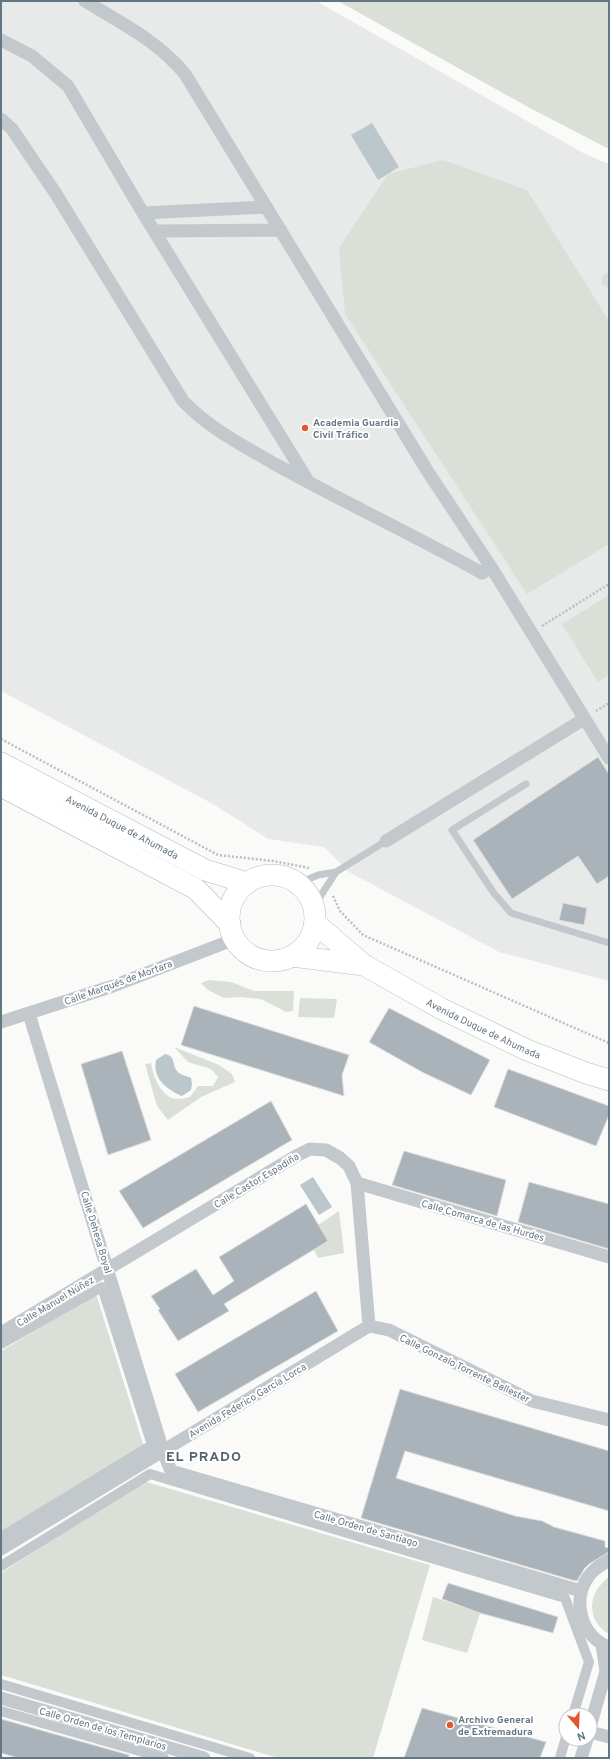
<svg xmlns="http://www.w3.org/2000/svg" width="610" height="1759" font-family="Overpass,sans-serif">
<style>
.built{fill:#e8e9e9}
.green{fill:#dadfd7}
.water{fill:#bbc7cb}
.building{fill:#aab3b9;stroke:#dcdcda}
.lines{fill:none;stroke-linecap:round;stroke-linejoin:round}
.primary-casing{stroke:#b5babe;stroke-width:22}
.path{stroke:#bbbfc2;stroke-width:2.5;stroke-dasharray:2 2;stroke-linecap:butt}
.service{stroke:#c3c8cc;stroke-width:7}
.pedestrian{stroke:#c3c8cc;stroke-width:10}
.minor{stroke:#c3c8cc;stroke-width:13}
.primary{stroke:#fff;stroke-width:21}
.poi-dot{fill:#e4572e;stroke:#fff;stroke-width:1.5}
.labels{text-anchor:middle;stroke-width:4;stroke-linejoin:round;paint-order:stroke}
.poi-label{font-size:10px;font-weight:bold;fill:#657683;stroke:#fff;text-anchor:start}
.street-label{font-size:10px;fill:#657683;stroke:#fff}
.district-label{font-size:14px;font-weight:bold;letter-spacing:1px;fill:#57646e;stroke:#fff}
</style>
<rect width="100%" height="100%" fill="#fafaf8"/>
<path class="built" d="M1 1H316L585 154 609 164V981L499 952 349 872 324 847 268 839 213 804 1 691Z"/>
<path class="green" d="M338 1H609V149L528 107Z
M443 160 527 190 609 321V544L527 594 345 314 339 248 388 174Z
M609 272V296V288L602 285V276Z
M609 595V675L598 682 562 624Z
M209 980 231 982 254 991H294L293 1011 286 1012 261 999 239 997 224 998 208 990 201 983Z
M300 998 337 999 334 1018 298 1017Z
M174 1047 219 1065 232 1074 235 1082 201 1097 168 1120 157 1106 145 1064 151 1063C153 1076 161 1098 177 1099 181 1099 186 1098 190 1097L198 1086H213L218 1077 211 1069 188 1062Z
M339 1211 344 1253 318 1258 314 1250 328 1241 318 1225Z
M96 1294 144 1447 1 1532V1351Z
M143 1481 430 1565 373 1758H278L1 1675V1573Z
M609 1577V1634C585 1620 588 1592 609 1577Z
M433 1597 480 1613 467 1653 422 1640Z"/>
<path class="water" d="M372 123 399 167 378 180 351 135Z
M165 1054C177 1057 171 1065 178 1072 181 1075 187 1076 191 1078L192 1084 191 1090 182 1096C167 1090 152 1078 156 1060Z
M313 1177 332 1207 319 1215 300 1185Z"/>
<path class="building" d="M598 757 609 774V876L597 884 578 856 512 899 473 840Z
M563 903 587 908 584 925 559 920Z
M194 1006 349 1055 342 1075 344 1096 181 1045Z
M389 1008 490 1060 471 1095 422 1072 369 1042Z
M122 1051 151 1140 108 1155 81 1064Z
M508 1069 609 1106V1115L596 1146 494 1107Z
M271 1101 292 1140 143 1228 119 1191Z
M404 1151 506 1180 497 1216 392 1185Z
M529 1182 609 1204V1249L518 1222Z
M306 1204 328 1241 224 1304 229 1311 178 1341 158 1310 160 1309 151 1296 196 1269 213 1295 234 1281 219 1257Z
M316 1291 338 1331 198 1412 175 1374Z
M400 1389 609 1451V1511L405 1451 396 1478 515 1516 542 1521 554 1527 605 1541V1547L609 1548V1552L589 1564 584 1569 577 1581 572 1580 361 1518Z
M448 1583 558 1617 553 1633 480 1613 442 1599Z
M422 1708 546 1742 540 1758H404Z
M1 1719 129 1755V1758H18L1 1753Z"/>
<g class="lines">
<g class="primary-casing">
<g id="primary">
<path id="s1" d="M1 763 205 870 247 883"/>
<path d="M1 786 196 889 230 924"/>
<circle cx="272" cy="918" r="43"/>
<path id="s2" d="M315 923 364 965 442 1009 527 1050 586 1073 609 1080"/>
<path d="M292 956 364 965"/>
</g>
</g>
<path class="path" d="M542 626 609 584
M596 711 609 703
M1 739 218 855 273 861 309 868
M333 896 340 911 363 935 609 1043"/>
<path class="service" d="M526 784 452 830 493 892 511 913 609 943
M336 872 386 841
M297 884 318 875 336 872 314 906"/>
<path class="pedestrian" d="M1 1344 102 1287 152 1445 1 1537
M1 1566 150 1474 565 1598 589 1662 573 1715
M1 1684 250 1758
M1 1711 164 1758
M560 1758 566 1737"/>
<path class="minor" d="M85 1C121 23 158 41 185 74L428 472 491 567 609 758
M1 40 32 56 68 86 143 213 308 481
M1 119 12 129 56 194 183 401C210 429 242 445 275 464 343 502 414 535 482 573L491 567
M143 213 267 207
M154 231 281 230
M386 841 584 719
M29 1014 163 1451 171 1471 581 1591
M1 1022 113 986 235 939
M357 1183 609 1257
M369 1326 389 1330 532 1401 609 1420
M1 1333 296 1156 310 1149 326 1150 340 1158 349 1166 357 1183 369 1326
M1 1549 369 1326
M609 1560C601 1565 593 1569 588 1577 571 1602 582 1637 609 1647
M1 1698 204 1758
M590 1727 606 1671 602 1644
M590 1732 609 1737
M581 1758 587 1739"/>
<use href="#primary" class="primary"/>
</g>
<g class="poi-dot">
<circle cx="305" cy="428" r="4"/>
<circle cx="450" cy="1725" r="4"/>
</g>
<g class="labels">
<g class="poi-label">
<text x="313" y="426">Academia Guardia<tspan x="313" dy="12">Civil Tráfico</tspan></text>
<text x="458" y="1723">Archivo General<tspan x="458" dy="12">de Extremadura</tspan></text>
</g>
<g class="street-label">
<text dy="4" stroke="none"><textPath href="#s1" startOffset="137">Avenida Duque de Ahumada</textPath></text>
<text transform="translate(118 982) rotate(-20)" y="4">Calle Marqués de Mortara</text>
<text dy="4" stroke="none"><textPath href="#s2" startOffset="200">Avenida Duque de Ahumada</textPath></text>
<text transform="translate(256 1180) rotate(-31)" y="4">Calle Castor Espadiña</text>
<text transform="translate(483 1220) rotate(16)" y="4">Calle Comarca de las Hurdes</text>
<text transform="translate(97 1232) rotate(73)" y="4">Calle Dehesa Boyal</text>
<text transform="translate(55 1301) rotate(-31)" y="4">Calle Manuel Núñez</text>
<text transform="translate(465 1368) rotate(26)" y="4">Calle Gonzalo Torrente Ballester</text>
<text transform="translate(247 1400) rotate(-31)" y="4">Avenida Federico García Lorca</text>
<text transform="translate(366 1528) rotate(16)" y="4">Calle Orden de Santiago</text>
<text transform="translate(103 1728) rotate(16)" y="4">Calle Orden de los Templarios</text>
</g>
<g class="district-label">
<text x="204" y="1461">EL PRADO</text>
</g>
</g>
<rect width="610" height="1759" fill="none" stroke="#657683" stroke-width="4"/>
<g transform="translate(578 1727) rotate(161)"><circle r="19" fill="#ffffff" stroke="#c1c8cd"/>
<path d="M0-3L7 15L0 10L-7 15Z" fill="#e4572e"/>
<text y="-6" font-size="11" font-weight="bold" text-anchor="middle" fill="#657683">N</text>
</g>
</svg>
